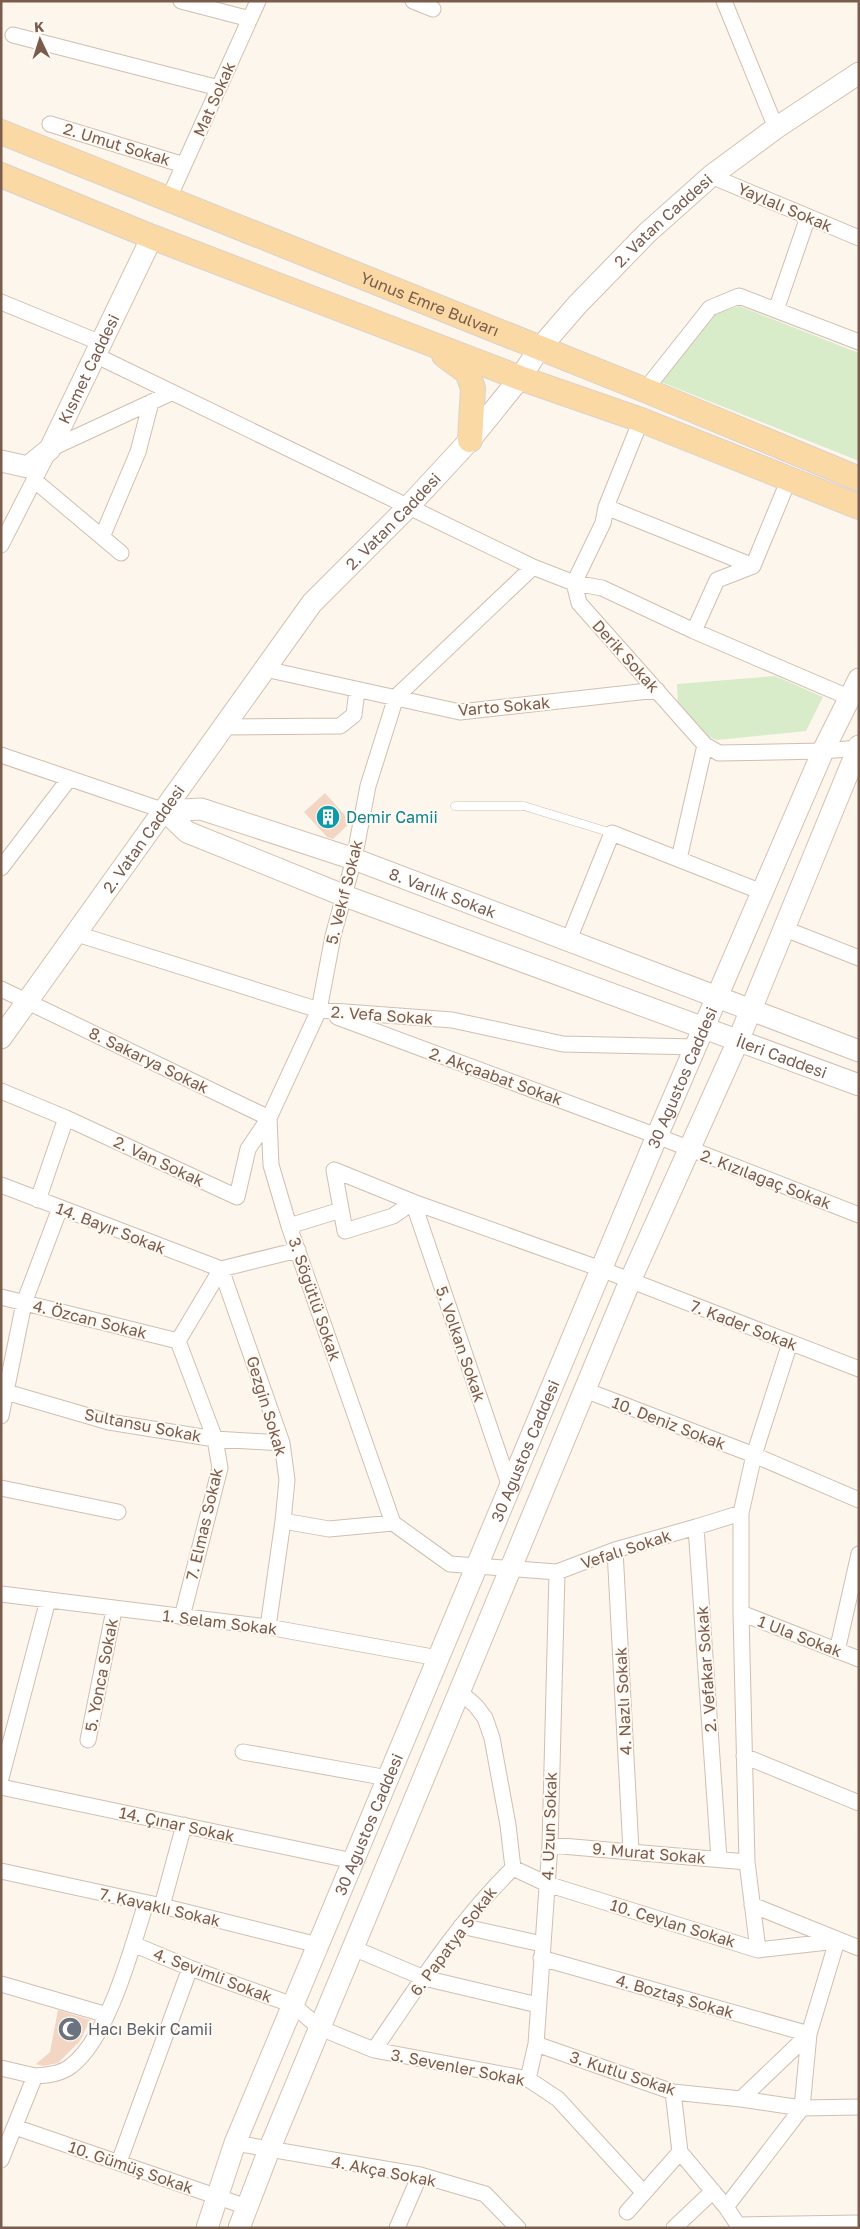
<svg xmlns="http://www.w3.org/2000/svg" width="860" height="2229" font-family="'Golos Text',sans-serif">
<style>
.green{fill:#d8ecc9}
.building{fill:#f3d5c3}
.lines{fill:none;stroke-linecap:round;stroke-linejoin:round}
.service-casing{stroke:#d1beb0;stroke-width:9}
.minor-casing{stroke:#d1beb0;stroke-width:17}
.secondary-casing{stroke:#d6c0b0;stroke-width:23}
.primary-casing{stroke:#dad1cd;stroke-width:26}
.service{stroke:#fff;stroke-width:8}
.minor{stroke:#fff;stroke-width:15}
.secondary{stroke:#fff;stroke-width:21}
.primary{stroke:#fbd9a5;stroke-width:24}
.labels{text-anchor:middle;stroke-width:4;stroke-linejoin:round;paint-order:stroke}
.street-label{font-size:16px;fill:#7a5c4d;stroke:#fffaf3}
.culture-label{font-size:16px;fill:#0d838f;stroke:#fffaf3;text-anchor:start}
.worship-label{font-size:16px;fill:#5b616d;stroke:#fffaf3;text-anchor:start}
</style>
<rect width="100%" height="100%" fill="#fdf6ec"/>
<path class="green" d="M739 306 859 353V461L661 382 715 314Z
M775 676 823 697 806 731 717 740 703 735 678 705 677 684Z"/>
<path class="building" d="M325 793 351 822 333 839 327 837 304 812Z
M58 2010 90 2020 80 2041 58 2063 43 2066 36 2064 50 2052Z"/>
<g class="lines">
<g class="service-casing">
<path id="service" d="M455 806H524L612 833"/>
</g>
<g class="minor-casing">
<path id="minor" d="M181 1 250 19
M413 1 433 9
M724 1 776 128
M13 35 219 88
M50 124 184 165
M711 176 859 238
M169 198 258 1
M1 302 101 343
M776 310 808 217
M95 355 533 567 574 583 579 603 705 745 719 753 823 751 859 748
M645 390 710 308 739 296 859 342
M641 420 606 507 603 523 574 583 602 588 694 631 848 697
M34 480 121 553
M606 507 753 566
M102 537 138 452 151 402
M1 545 50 449 171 393
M533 567 396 697 368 786 354 859 333 936 319 1010 269 1118 271 1165 289 1226 393 1523 450 1564 557 1572 615 1550 696 1527
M694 631 717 580 753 566 789 479
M265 669 460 712 657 690
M225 727 340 726 354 715 357 690
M1 755 165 811
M679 859 705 745
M1 868 69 779
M785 929 859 958
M77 934 319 1010 452 1020 563 1044 696 1047
M568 942 612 833 762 892
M1 989 269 1118 248 1149 237 1197 66 1118 1 1091
M337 1017 657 1136 859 1215
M334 1170 413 1202 601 1269 859 1369
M334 1170 345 1231 393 1216 413 1202 510 1487
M1 1185 221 1269 178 1341 215 1439 220 1468 182 1617
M38 1200 66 1118
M289 1226 341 1210
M1 1297 178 1341
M585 1390 754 1455 859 1500
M6 1392 109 1422 215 1439 282 1443
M1 1416 24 1303 60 1208
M1 1488 118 1512
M283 1521 329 1529 393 1523
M615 1550 631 1851
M1 1594 268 1627 438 1658
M741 1613 859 1659
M268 1627 283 1521 287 1480 282 1443 221 1269 298 1250
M837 1651 859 1554
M88 1740 114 1610
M243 1752 388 1778
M744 1756 859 1803
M1 1778 48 1600
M1 1787 353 1861
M550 1845 747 1862
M719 1859 696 1527 741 1513
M513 1868 547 1884 758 1950 837 1941 809 2034 802 2108 726 2207
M1 1871 162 1906 318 1945
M752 1905 859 1948
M162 1906 184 1825
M461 1926 542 1944
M133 1944 190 1968 293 2005 320 2028 374 2050 528 2079 558 2099 644 2193
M353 1948 424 1978 538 2005
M758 1950 747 1862 741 1613V1513L754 1455 790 1343
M541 1958 809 2034
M1 1984 107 2015
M536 2044 673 2092 741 2099 802 2108 859 2107
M374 2050C417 1987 458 1922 513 1868L508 1825 492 1738 485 1718 476 1706 459 1691
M1 2068 35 2076
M528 2079 536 2044 550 1845 557 1572
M741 2099 809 2034
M15 2127 247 2207
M235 2143 420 2175 485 2194 518 2228
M680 2152 726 2207 740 2228
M1 2160 35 2076C48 2075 61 2074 71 2066 109 2037 132 1947 146 1903
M119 2162 190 1968
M627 2212 680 2152 673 2092
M739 2225 859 2223
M397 2228 420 2175
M674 2228 713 2191"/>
</g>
<g class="secondary-casing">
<g id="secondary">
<path id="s1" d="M1 461 28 467 50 449 152 237"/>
<path id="s2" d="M165 811 187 832 345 896 859 1085"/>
<path id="s3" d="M165 811 201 809 354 859 859 1051"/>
<path id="s4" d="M1 1038 312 603 408 507 470 440 520 378 539 349 577 305 647 233 711 176 776 128 859 73"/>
<path id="s5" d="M207 2228 235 2143 657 1136 823 751 859 679"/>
<path d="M239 2228 269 2150 630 1281 738 1041 859 746"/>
</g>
</g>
<g class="primary-casing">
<g id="primary">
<path id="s6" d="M1 132 645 390 859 479"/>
<path d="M1 175 152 237 520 378 641 420 859 507"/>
<path d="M444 355 467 372 473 388 470 440"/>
</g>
</g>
<use href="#service" class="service"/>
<use href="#minor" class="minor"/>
<use href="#secondary" class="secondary"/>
<use href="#primary" class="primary"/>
</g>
<defs>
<g id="building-disc" transform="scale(1.25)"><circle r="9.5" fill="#0f9aa8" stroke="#fffaf3"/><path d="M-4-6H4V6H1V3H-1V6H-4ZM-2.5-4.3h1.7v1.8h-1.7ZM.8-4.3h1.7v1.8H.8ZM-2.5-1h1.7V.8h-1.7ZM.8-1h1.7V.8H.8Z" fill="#fff"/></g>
<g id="mosque-disc" transform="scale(1.25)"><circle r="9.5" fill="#6b7280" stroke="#fffaf3"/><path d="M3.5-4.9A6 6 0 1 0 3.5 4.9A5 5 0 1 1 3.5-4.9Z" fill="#fff"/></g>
</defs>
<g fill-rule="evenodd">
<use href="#building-disc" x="328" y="817"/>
<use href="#mosque-disc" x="70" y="2029"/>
</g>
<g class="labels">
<g class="street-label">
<text transform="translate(214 99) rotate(-66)" y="6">Mat Sokak</text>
<text transform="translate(117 144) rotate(17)" y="6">2. Umut Sokak</text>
<text transform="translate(785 207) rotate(23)" y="6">Yaylalı Sokak</text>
<text dy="6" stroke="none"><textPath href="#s4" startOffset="1055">2. Vatan Caddesi</textPath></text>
<text dy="6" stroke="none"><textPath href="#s6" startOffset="462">Yunus Emre Bulvarı</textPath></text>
<text dy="6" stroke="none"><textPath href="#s1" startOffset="145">Kısmet Caddesi</textPath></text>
<text dy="6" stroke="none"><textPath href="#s4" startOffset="650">2. Vatan Caddesi</textPath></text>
<text transform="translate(626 656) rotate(48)" y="6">Derik Sokak</text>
<text transform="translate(504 706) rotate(-5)" y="6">Varto Sokak</text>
<text dy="6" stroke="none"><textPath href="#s4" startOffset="245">2. Vatan Caddesi</textPath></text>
<text transform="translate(344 892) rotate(-76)" y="6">5. Vekıf Sokak</text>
<text dy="6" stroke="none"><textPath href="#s3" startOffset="292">8. Varlık Sokak</textPath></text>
<text transform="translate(382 1015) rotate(4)" y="6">2. Vefa Sokak</text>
<text dy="6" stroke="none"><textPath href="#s2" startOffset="666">İleri Caddesi</textPath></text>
<text transform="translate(149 1060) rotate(26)" y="6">8. Sakarya Sokak</text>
<text transform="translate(496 1076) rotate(20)" y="6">2. Akçaabat Sokak</text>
<text dy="6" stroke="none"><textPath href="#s5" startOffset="1245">30 Ağustos Caddesi</textPath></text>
<text transform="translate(159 1161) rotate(25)" y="6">2. Van Sokak</text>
<text transform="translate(766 1179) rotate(21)" y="6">2. Kızılağaç Sokak</text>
<text transform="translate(111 1228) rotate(21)" y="6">14. Bayır Sokak</text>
<text transform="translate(315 1299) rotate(71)" y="6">3. Söğütlü Sokak</text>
<text transform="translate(90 1319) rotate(14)" y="6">4. Özcan Sokak</text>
<text transform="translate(744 1325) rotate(21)" y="6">7. Kader Sokak</text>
<text transform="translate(461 1344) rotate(71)" y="6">5. Volkan Sokak</text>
<text transform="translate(267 1406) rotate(73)" y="6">Gezgin Sokak</text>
<text transform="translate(669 1423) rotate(21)" y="6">10. Deniz Sokak</text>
<text transform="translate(143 1425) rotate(11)" y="6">Sultansu Sokak</text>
<text dy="6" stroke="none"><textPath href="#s5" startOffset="840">30 Ağustos Caddesi</textPath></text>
<text transform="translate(204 1524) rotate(-77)" y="6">7. Elmas Sokak</text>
<text transform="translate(626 1549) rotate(-18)" y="6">Vefalı Sokak</text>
<text transform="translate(220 1622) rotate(7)" y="6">1. Selam Sokak</text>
<text transform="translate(800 1636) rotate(21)" y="6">1 Ula Sokak</text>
<text transform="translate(706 1669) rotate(-94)" y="6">2. Vefakar Sokak</text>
<text transform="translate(101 1675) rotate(-79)" y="6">5. Yonca Sokak</text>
<text transform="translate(623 1701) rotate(-93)" y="6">4. Nazlı Sokak</text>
<text transform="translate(177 1824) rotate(12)" y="6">14. Çınar Sokak</text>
<text dy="6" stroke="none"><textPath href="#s5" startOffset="435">30 Ağustos Caddesi</textPath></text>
<text transform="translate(549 1826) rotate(-88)" y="6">4. Uzun Sokak</text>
<text transform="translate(649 1853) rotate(5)" y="6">9. Murat Sokak</text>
<text transform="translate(160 1907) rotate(13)" y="6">7. Kavaklı Sokak</text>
<text transform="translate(673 1923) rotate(17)" y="6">10. Ceylan Sokak</text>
<text transform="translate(453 1941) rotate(-53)" y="6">6. Papatya Sokak</text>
<text transform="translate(213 1975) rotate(21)" y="6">4. Sevimli Sokak</text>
<text transform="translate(675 1996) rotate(16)" y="6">4. Boztaş Sokak</text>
<text transform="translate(458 2067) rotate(11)" y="6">3. Sevenler Sokak</text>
<text transform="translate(623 2073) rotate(18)" y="6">3. Kutlu Sokak</text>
<text transform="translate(131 2167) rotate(19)" y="6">10. Gümüş Sokak</text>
<text transform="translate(384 2171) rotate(11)" y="6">4. Akça Sokak</text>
</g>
<g class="culture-label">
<text x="346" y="823">Demir Camii</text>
</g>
<g class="worship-label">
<text x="88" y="2035">Hacı Bekir Camii</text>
</g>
</g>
<rect width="860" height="2229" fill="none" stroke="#7a5c4d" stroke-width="5"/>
<g transform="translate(40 40) rotate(356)" stroke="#fffaf3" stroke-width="4" paint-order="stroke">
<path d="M0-4L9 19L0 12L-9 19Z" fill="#7a5c4d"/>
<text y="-8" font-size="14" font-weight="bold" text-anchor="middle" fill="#7a5c4d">K</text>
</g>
</svg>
